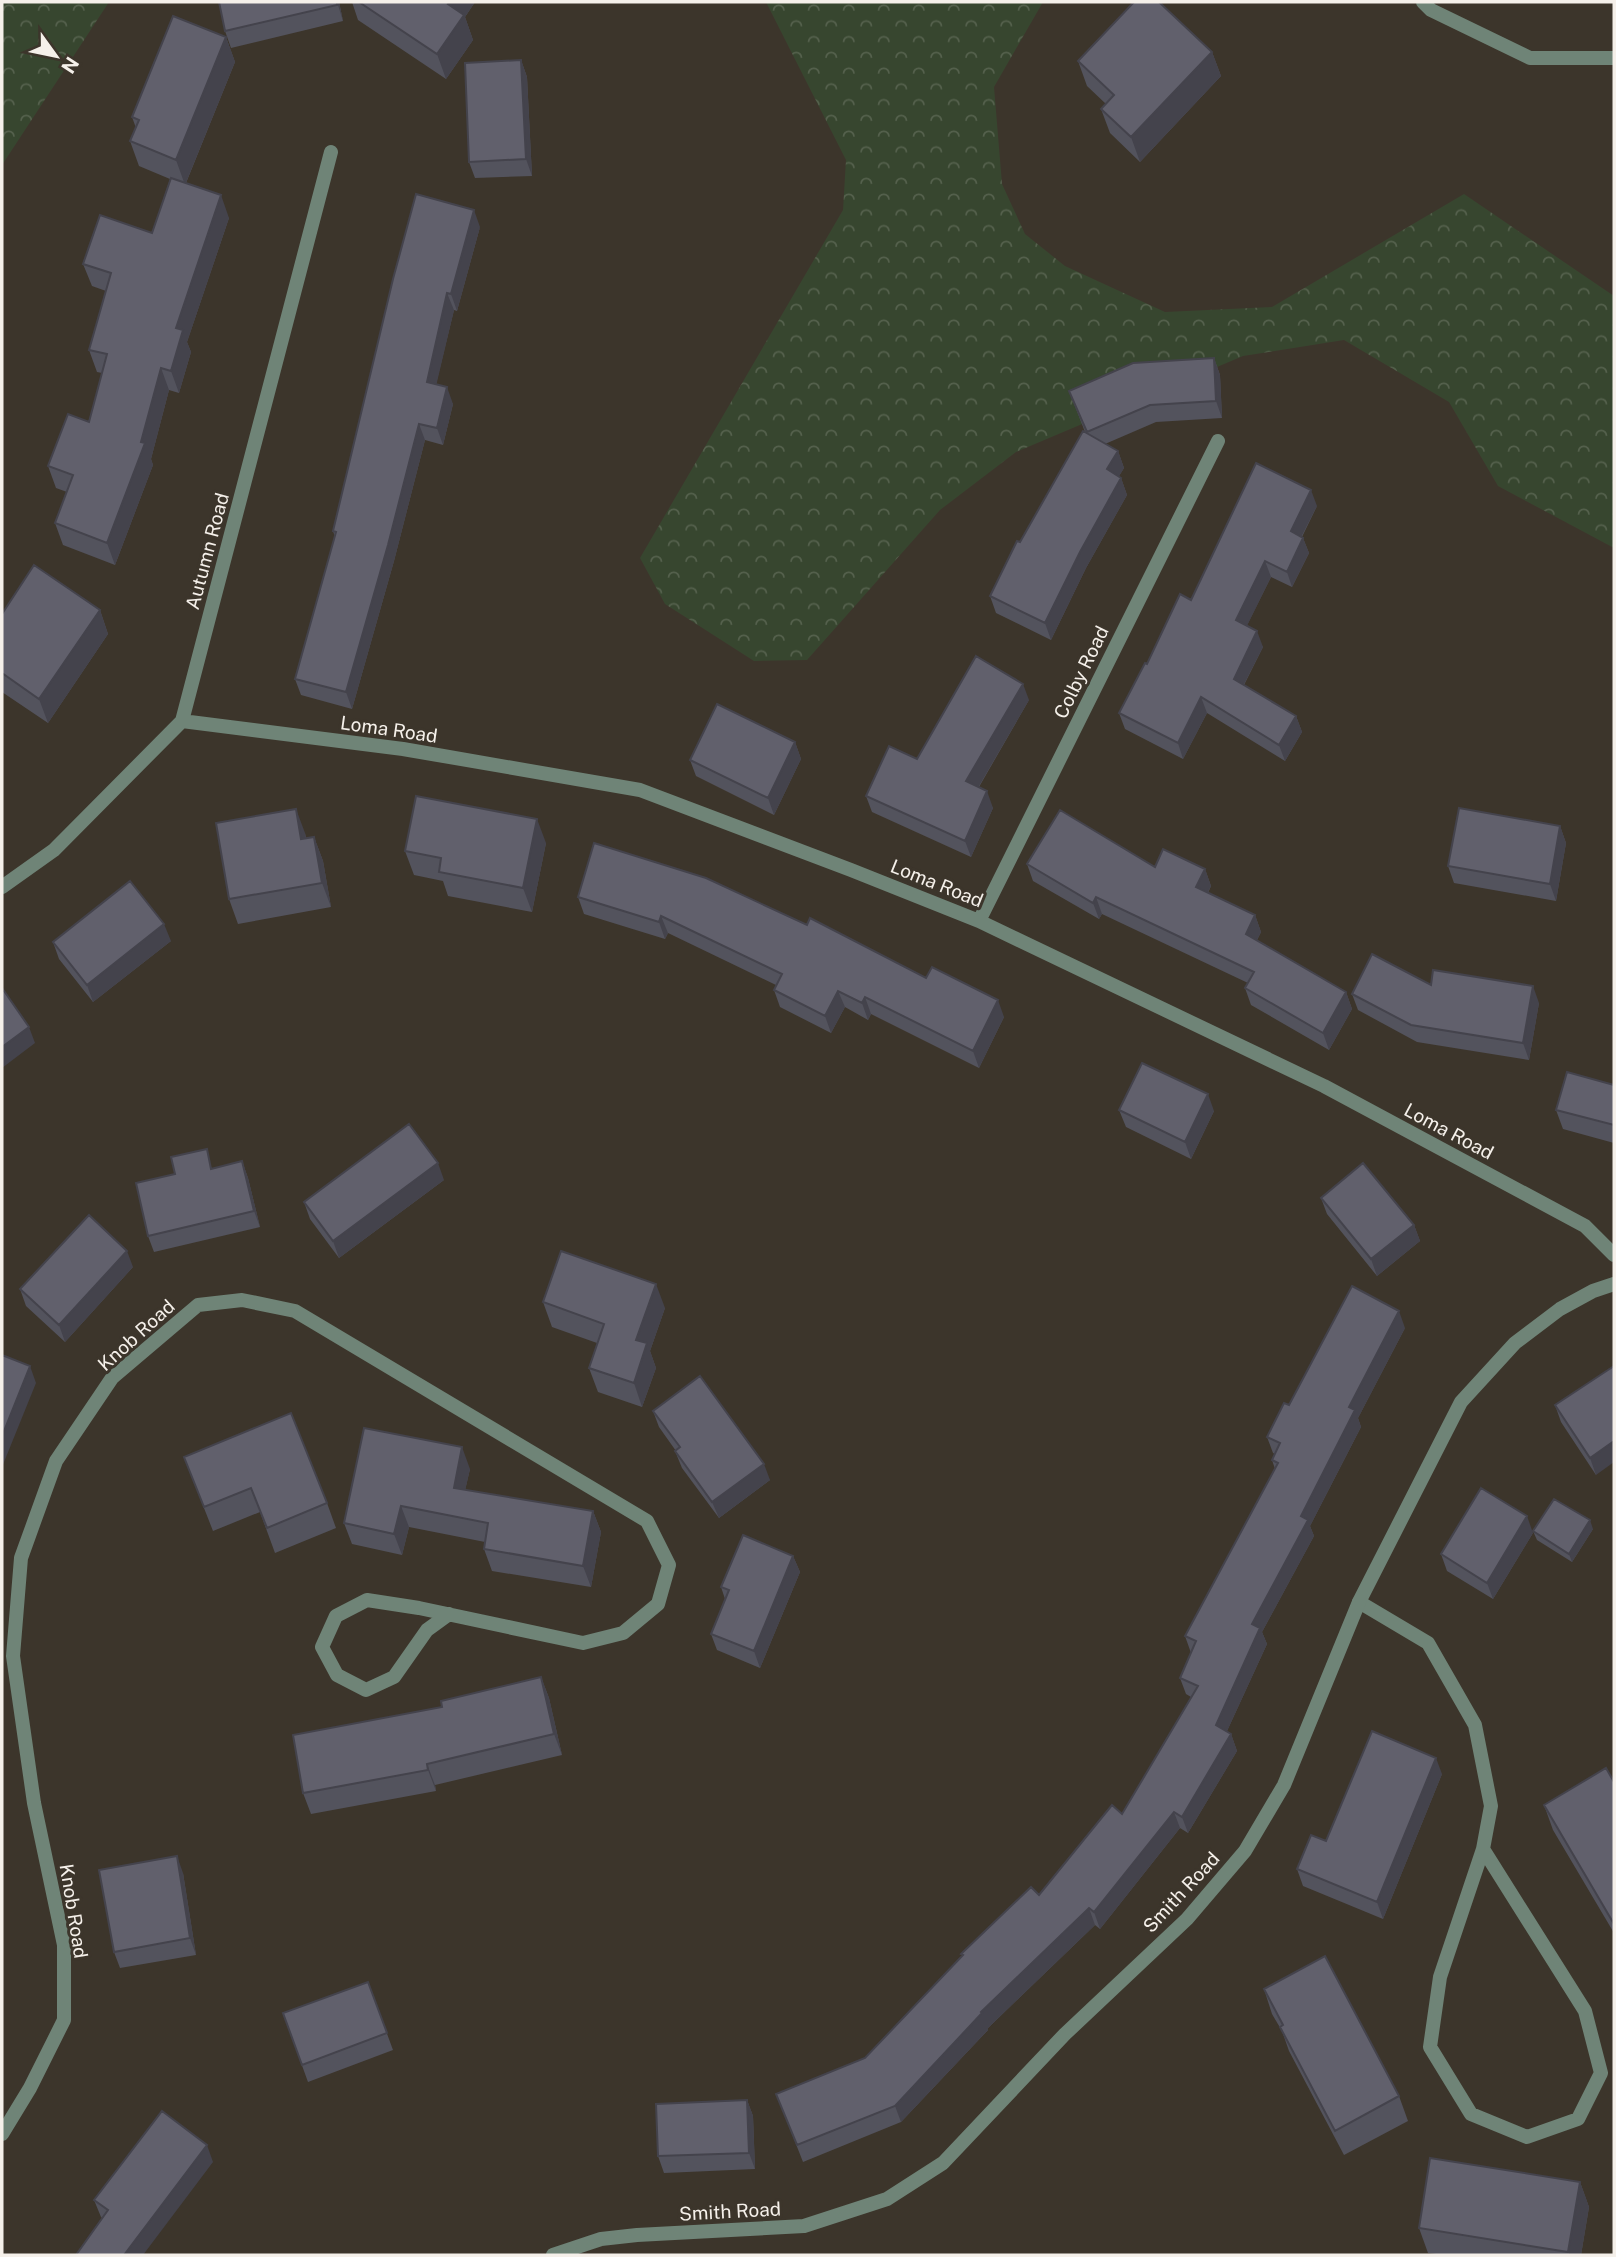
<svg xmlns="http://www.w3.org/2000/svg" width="1616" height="2257" font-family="'Public Sans',sans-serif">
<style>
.forest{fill:url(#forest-crowns)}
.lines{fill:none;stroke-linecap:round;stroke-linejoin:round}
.minor{stroke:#6f8477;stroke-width:14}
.tertiary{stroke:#6f8477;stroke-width:14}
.wall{fill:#53535d}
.shaded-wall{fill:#44434c}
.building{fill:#61606c;stroke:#44434c;stroke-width:2}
.labels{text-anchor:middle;stroke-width:6;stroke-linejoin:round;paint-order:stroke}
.street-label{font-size:19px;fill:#f5f0ea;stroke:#3c352b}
</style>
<defs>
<pattern id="forest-crowns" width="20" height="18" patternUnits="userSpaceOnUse" patternTransform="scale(1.75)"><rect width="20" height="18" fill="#37462f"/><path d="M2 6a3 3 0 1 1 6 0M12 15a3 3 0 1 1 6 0" fill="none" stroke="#55614d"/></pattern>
</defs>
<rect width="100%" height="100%" fill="#3c352b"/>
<path class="forest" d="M2 2H109L2 165Z
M766 2H1043L994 87 1002 184 1025 234 1065 266 1165 312 1272 307 1464 194 1614 296V548L1498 486 1449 402 1344 340 1243 356 1016 452 940 510 807 660 754 661 665 604 640 558 843 210 846 160Z"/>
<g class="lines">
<path class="minor" d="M1423 2 1431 10 1530 58H1614
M182 721 403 749 640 790 851 870 979 921 1324 1086 1585 1226 1614 1255
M2 887 54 850 182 721 331 152
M979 921 1218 441
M1359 1602 1428 1643 1475 1725 1491 1806 1483 1849
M1483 1849 1585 2011 1601 2073 1578 2119 1527 2137 1471 2114 1430 2047 1440 1977Z
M2 2134 30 2088 64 2020V1945L34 1803 13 1656 21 1558 56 1461 112 1378 198 1305 242 1300 295 1311 647 1521 669 1565 658 1604 623 1633 583 1643 419 1608 367 1600 336 1616 322 1647 337 1675 366 1690 394 1677 427 1630 449 1614"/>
<path class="tertiary" d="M553 2255 601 2239 637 2235 804 2226 887 2199 943 2163 1065 2034 1187 1919 1245 1851 1284 1785 1359 1602 1461 1402 1515 1343 1560 1309 1593 1291 1614 1284"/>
</g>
<path class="wall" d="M339 2 343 21 231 48 225 31Z
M352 2H475L465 17 473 40 446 79 358 20Z
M226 37 235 62 186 183 229 218 187 342 191 352 179 393 169 390 151 459 153 465 115 565 63 545 55 523 67 492 56 488 48 466 89 422 102 373 97 372 89 350 106 291 92 286 83 264 152 233 170 179 139 166 130 141 136 128 132 117Z
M1212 52 1221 76 1140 162 1110 133 1101 109 1106 104 1087 86 1078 61Z
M521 60 527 77 532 176 475 178 469 162Z
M480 227 457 311 454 310 436 384 453 404 443 445 425 440 394 561 352 709 301 695 295 679 335 537 333 531Z
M1214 358 1220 375 1222 418 1156 422 1105 444 1118 451 1124 468 1119 476 1121 478 1127 495 1086 568 1051 640 996 613 990 596 1020 542 1085 432 1069 391Z
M1317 506 1302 537 1303 538 1309 553 1292 587 1271 577 1247 625 1263 647 1244 685 1296 716 1302 732 1285 761 1207 713 1183 759 1125 729 1119 713 1191 600Z
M100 610 108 634 48 723 2 692V614Z
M1029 700 979 787 993 808 971 857 872 812 866 796 917 759Z
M795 742 801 759 774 815 696 776 690 760Z
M1560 826 1566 843 1556 901 1454 883 1448 866Z
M305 833 306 838 314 837 323 861 331 907 238 924 229 899Z
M546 843 532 912 448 896 443 881 414 875 405 851Z
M1027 864 1155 867 1205 869 1211 886 1208 893 1255 915 1261 932 1257 940 1346 992 1352 1009 1329 1050 1251 1005 1245 988 1248 983 1102 914 1099 919 1033 881Z
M578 897 807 925 926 978 1004 1017 979 1068 871 1014 868 1020 845 1007 831 1033 780 1007 774 990 776 985 668 933 665 939 584 914Z
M171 941 93 1002 59 959 53 942Z
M1352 994 1539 1003 1529 1060 1417 1042 1358 1010Z
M1614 1085V1143L1563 1129 1556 1110Z
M1119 1110 1214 1111 1191 1159 1126 1127Z
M242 1161 248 1178 260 1227 154 1252 148 1236 214 1168Z
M444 1180 339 1258 310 1219 304 1202Z
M1321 1198 1414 1225 1420 1241 1377 1276 1327 1214Z
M133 1267 65 1342 26 1306 20 1289Z
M543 1302 665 1308 650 1351 656 1368 642 1407 598 1392 589 1368 597 1343 552 1327Z
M1405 1328 1358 1418 1361 1427 1310 1526 1314 1536 1262 1632 1267 1644 1227 1731 1231 1734 1237 1751 1188 1833 1180 1828 1100 1929 1095 1925 988 2028V2030L901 2122 803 2162 783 2111 865 2058 962 1956 961 1954 1039 1895 1122 1814 1191 1697 1186 1694 1180 1678 1191 1653 1185 1636 1275 1469 1272 1460 1275 1454 1273 1453 1267 1437 1289 1405Z
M1614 1366 1596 1475 1561 1422 1555 1405Z
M653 1411 770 1480 719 1518 682 1468 675 1451H676L659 1427Z
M184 1457 327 1503 336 1528 275 1553 260 1512 213 1531Z
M470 1469 465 1490 593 1511 601 1532 591 1587 492 1571 484 1549 485 1542 409 1527 402 1555 352 1544 344 1523Z
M1593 1529 1572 1562 1537 1540 1533 1531Z
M1533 1533 1493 1599 1447 1571 1441 1554Z
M793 1556 800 1572 760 1668 717 1650 711 1634 725 1599 721 1587Z
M541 1677 549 1698 562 1755 435 1785 436 1791 311 1814 303 1793 442 1707Z
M1442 1774 1383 1919 1303 1886 1297 1869 1326 1841Z
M1614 1782V1933L1553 1830 1544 1805Z
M183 1873 196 1955 120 1968 114 1952Z
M368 1982 393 2050 308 2082 283 2013Z
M1264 1989 1399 2096 1408 2121 1344 2155 1289 2051 1282 2031 1272 2014Z
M747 2100 753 2116 755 2169 664 2173 658 2156Z
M213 2162 102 2218 101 2217 94 2200Z
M1580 2182 1589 2207 1581 2255H1444L1428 2253 1419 2228Z"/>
<path class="shaded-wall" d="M337 2H339L343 21Z
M450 2H475L465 17 473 40 446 79 437 54 448 4Z
M226 37 235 62 185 185 176 160Z
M1212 52 1221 76 1140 162 1131 137Z
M521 60 527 77 532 176 526 159Z
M221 195 229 218 187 342 191 352 179 393 171 371 176 328Z
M474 210 480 227 457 311 451 294Z
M447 293 454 310 433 399 427 382Z
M1214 358 1220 375 1222 418 1216 401Z
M161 368 169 390 151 459 153 465 115 565 107 543 141 442Z
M447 387 453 404 443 445 437 428Z
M419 424 425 440 394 561 352 709 346 692Z
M1118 451 1124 468 1113 486 1107 469Z
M1121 478 1127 495 1086 568 1051 640 1045 623 1080 552Z
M1311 490 1317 506 1296 547 1291 531Z
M1303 538 1309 553 1292 587 1287 572Z
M1265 561 1271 577 1242 636 1236 620Z
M100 610 108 634 48 723 39 699Z
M1257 631 1263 647 1239 694 1234 679Z
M1023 684 1029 700 972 798 966 781Z
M1201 697 1207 713 1183 759 1178 743Z
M1296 716 1302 732 1285 761 1279 745Z
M795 742 801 759 774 815 768 798Z
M987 791 993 808 971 857 965 841Z
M296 809 305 833 310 864 301 839Z
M537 819 546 843 532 912 523 888Z
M1560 826 1566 843 1556 901 1550 884Z
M314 837 323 861 331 907 322 883Z
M1205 869 1211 886 1202 904 1196 887Z
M1096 897 1102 914 1099 919 1093 903Z
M1255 915 1261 932 1252 950 1246 934Z
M661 916 668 933 665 939 659 922Z
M164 924 171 941 93 1002 87 985Z
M1533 986 1539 1003 1529 1060 1523 1043Z
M838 991 845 1007 831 1033 825 1016Z
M1346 992 1352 1009 1329 1050 1323 1033Z
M865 997 871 1014 868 1020 862 1003Z
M998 1000 1004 1017 979 1068 973 1051Z
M29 1027 35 1043 2 1068V1047Z
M1208 1094 1214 1111 1191 1159 1185 1142Z
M242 1161 248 1178 260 1227 254 1211Z
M438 1163 444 1180 339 1258 333 1241Z
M1414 1225 1420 1241 1377 1276 1371 1259Z
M127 1251 133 1267 65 1342 59 1325Z
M656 1284 665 1308 650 1351 656 1368 642 1407 634 1383 636 1340Z
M1399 1311 1405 1328 1358 1418 1361 1427 1310 1526 1314 1536 1262 1632 1267 1644 1222 1742 1216 1725 1252 1624 1349 1407Z
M30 1366 36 1383 2 1467V1436Z
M1614 1441V1462L1596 1475 1590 1458Z
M462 1447 470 1469 461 1509 454 1488Z
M764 1464 770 1480 719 1518 712 1502Z
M401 1506 409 1527 402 1555 394 1534Z
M593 1511 601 1532 591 1587 583 1566Z
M1527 1516 1533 1533 1493 1599 1487 1583Z
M1590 1520 1593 1529 1572 1562 1569 1554Z
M793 1556 800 1572 760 1668 754 1651Z
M541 1677 549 1698 562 1755 554 1734Z
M1231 1734 1237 1751 1188 1833 1182 1817Z
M1436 1758 1442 1774 1383 1919 1377 1902Z
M427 1764 435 1785 436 1791 428 1770Z
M1174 1812 1180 1828 1100 1929 1094 1912Z
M177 1856 183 1873 196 1955 190 1938Z
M1089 1908 1095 1925 988 2028V2030L901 2122 895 2106 981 2012Z
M747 2100 753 2116 755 2169 749 2153Z
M207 2145 213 2162 143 2255H124Z
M1580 2182 1589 2207 1581 2255H1570L1568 2252Z"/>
<path class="building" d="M219 2H337V5L225 31Z
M359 2H450L448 4 464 15 437 54Z
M1134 2H1159L1212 52 1131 137 1101 109 1114 95 1078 61Z
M173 16 226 37 176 160 130 141 139 120 132 117Z
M521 60 526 159 469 162 465 63Z
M171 178 221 195 176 328 183 330 171 371 161 368 141 442 145 443 107 543 55 523 73 475 48 466 68 414 89 422 107 354 89 350 111 273 83 264 100 215 152 233Z
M416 194 474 210 451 294 447 293 427 382 447 387 437 428 419 424 388 545 346 692 295 679 336 532 333 531 393 279Z
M1214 358 1216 401 1150 405 1087 432 1069 391 1133 363Z
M1083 431 1118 451 1107 469 1121 478 1080 552 1045 623 990 596 1017 541 1020 542Z
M1256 463 1311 490 1291 531 1303 538 1287 572 1265 561 1236 620 1257 631 1234 679 1296 716 1279 745 1201 697 1178 743 1119 713 1145 663 1147 664 1180 594 1191 600Z
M34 565 100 610 39 699 2 673V614Z
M976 656 1023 684 966 781 987 791 965 841 866 796 889 746 917 759Z
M717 704 795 742 768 798 690 760Z
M416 796 537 819 523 888 439 872 441 858 405 851Z
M1459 808 1560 826 1550 884 1448 866Z
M296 809 301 839 314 837 322 883 229 899 216 823Z
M1060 810 1155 867 1163 849 1205 869 1196 887 1255 915 1246 934 1346 992 1323 1033 1245 988 1254 972 1096 897 1093 903 1027 864Z
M594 843 706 878 807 925 810 918 926 978 932 967 998 1000 973 1051 865 997 862 1003 838 991 825 1016 774 990 782 974 661 916 659 922 578 897Z
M130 881 164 924 87 985 53 942Z
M1372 954 1431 985 1433 970 1533 986 1523 1043 1411 1025 1352 994Z
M2 988 29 1027 2 1047Z
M1142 1063 1208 1094 1185 1142 1119 1110Z
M1567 1072 1614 1085V1125L1556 1110Z
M409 1124 438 1163 333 1241 304 1202Z
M207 1149 211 1169 242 1161 254 1211 148 1236 136 1183 175 1174 171 1157Z
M1363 1163 1414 1225 1371 1259 1321 1198Z
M89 1215 127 1251 59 1325 20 1289Z
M561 1251 656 1284 636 1340 647 1343 634 1383 589 1368 604 1324 543 1302Z
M1352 1286 1399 1311 1349 1407 1355 1410 1301 1516 1308 1520 1252 1624 1260 1628 1216 1725 1231 1734 1182 1817 1174 1812 1094 1912 1089 1908 981 2012 982 2013 895 2106 797 2145 776 2094 865 2058 963 1955 961 1954 1031 1887 1039 1895 1112 1805 1122 1814 1198 1686 1180 1678 1196 1641 1185 1636 1278 1463 1272 1460 1280 1443 1267 1437 1284 1403 1289 1405Z
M2 1355 30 1366 2 1436Z
M1614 1366V1441L1590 1458 1555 1405Z
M700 1376 764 1464 712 1502 675 1451 680 1447 653 1411Z
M291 1413 327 1503 267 1528 251 1488 204 1507 184 1457Z
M364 1428 462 1447 454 1488 593 1511 583 1566 484 1549 488 1523 401 1506 394 1534 344 1523Z
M1481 1488 1527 1516 1487 1583 1441 1554Z
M1554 1499 1590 1520 1569 1554 1533 1531Z
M743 1535 793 1556 754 1651 711 1634 729 1590 721 1587Z
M541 1677 554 1734 427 1764 428 1770 303 1793 293 1735 442 1707 441 1701Z
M1372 1731 1436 1758 1377 1902 1297 1869 1311 1835 1326 1841Z
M1606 1768 1614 1782V1924L1544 1805Z
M177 1856 190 1938 114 1952 99 1870Z
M1325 1956 1399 2096 1335 2131 1280 2027 1283 2025 1264 1989Z
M368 1982 387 2033 302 2065 283 2013Z
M747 2100 749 2153 658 2156 656 2104Z
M162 2111 207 2145 124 2255H76L108 2210 94 2200Z
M1430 2158 1580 2182 1568 2252 1419 2228Z"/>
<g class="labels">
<g class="street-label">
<text transform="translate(207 551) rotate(-75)" y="7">Autumn Road</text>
<text transform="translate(1081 672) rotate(-64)" y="7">Colby Road</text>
<text transform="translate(389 729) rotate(8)" y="7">Loma Road</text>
<text transform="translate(937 883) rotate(22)" y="7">Loma Road</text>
<text transform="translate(1449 1131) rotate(28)" y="7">Loma Road</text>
<text transform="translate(136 1335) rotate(-42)" y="7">Knob Road</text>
<text transform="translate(1181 1892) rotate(-47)" y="7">Smith Road</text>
<text transform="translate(74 1911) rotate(81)" y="7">Knob Road</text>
<text transform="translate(730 2211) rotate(-3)" y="7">Smith Road</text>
</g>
</g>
<rect width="1616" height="2257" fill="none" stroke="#f5f0ea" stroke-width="7"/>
<g transform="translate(56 56) rotate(123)" stroke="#3c352b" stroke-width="5" paint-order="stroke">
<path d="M0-5L12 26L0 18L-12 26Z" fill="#f5f0ea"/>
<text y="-10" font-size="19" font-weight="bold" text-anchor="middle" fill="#f5f0ea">N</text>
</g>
</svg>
